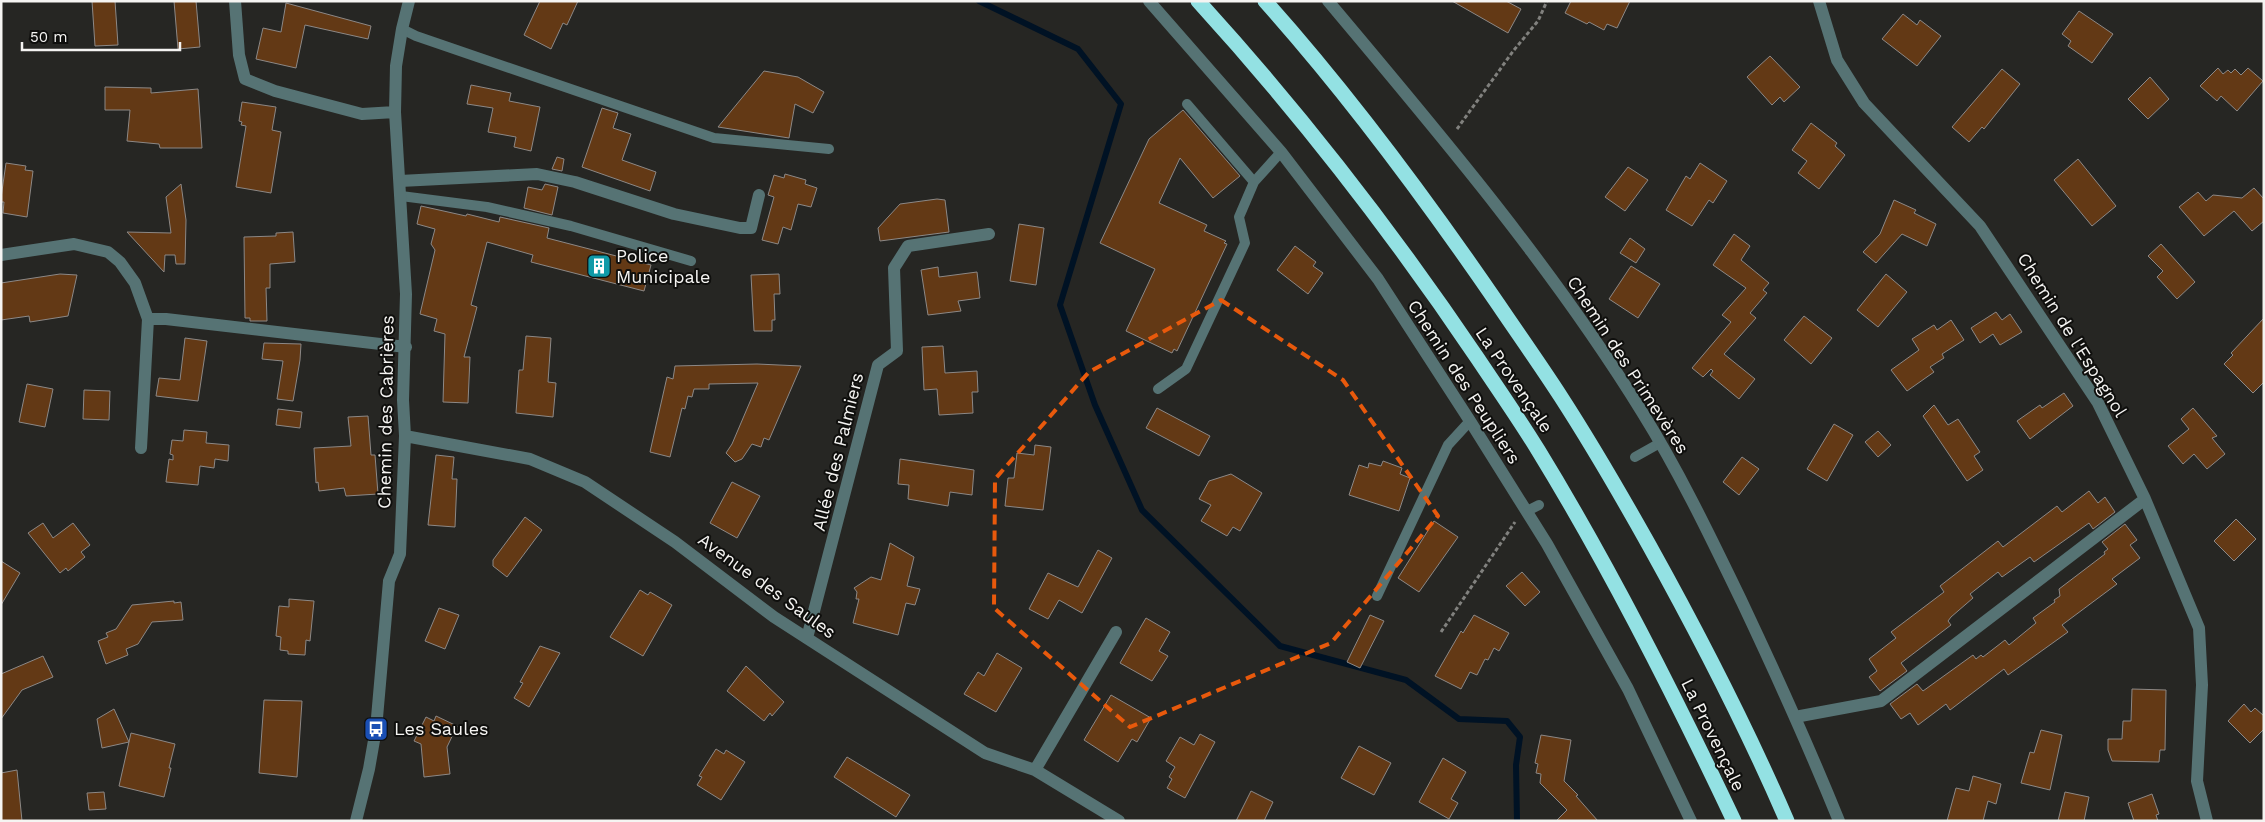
<svg xmlns="http://www.w3.org/2000/svg" width="2265" height="822" font-family="'Work Sans',sans-serif">
<style>
.lines{fill:none;stroke-linecap:round;stroke-linejoin:round}
.stream{stroke:#001224;stroke-width:6}
.building{fill:#633915;stroke:#8c8886}
.path{stroke:#81817e;stroke-width:3;stroke-dasharray:4 2.5;stroke-linecap:butt}
.service{stroke:#567374;stroke-width:10}
.minor{stroke:#567374;stroke-width:12}
.motorway{stroke:#93e1e3;stroke-width:15}
.marked{fill:none;stroke:#e8590c;stroke-width:4;stroke-dasharray:10 6;stroke-linejoin:round}
.labels{text-anchor:middle;stroke-width:4;stroke-linejoin:round;paint-order:stroke}
.poi-label{font-size:18px;fill:#f5f4f2;stroke:#0f0f0d;text-anchor:start}
.street-label{font-size:18px;fill:#f5f4f2;stroke:#0f0f0d}
</style>
<rect width="100%" height="100%" fill="#262623"/>
<g class="lines">
<path class="stream" d="M979 1 1078 49 1121 104 1060 305 1095 405 1142 510 1280 646 1406 680 1459 719 1507 721 1520 737 1516 765 1517 821"/>
</g>
<path class="building" d="M92 1H115L118 45 95 46Z
M174 1H196L200 47 178 49Z
M540 1H578L567 25 563 23 551 49 524 35Z
M1452 1H1506L1521 9 1508 33Z
M1571 1H1630L1617 28 1607 24 1604 30 1589 22 1587 24 1565 13Z
M286 3 371 26 368 39 305 25 296 68 256 59 263 28 281 32Z
M2079 11 2113 34 2092 63 2068 46 2071 41 2062 34Z
M1903 14 1917 25 1920 20 1941 36 1917 66 1882 39Z
M1770 56 1800 87 1784 102 1780 97 1772 105 1747 77Z
M2218 68 2223 74 2228 70 2231 73 2235 69 2241 75 2248 68 2263 81 2237 111 2221 96 2217 101 2200 86Z
M2002 69 2020 84 1984 129 1982 127 1969 142 1952 127Z
M764 71 798 77 824 92 813 113 795 104 789 138 718 127Z
M2150 77 2169 99 2148 119 2128 99Z
M471 85 511 93 509 101 540 107 531 151 514 147 516 137 488 132 493 108 467 104Z
M105 87 151 88V93L198 89 202 148H160L159 144 127 141 130 110H105Z
M242 102 276 107 272 130 281 132 271 193 236 187 246 126 241 125 242 122 239 121Z
M602 108 618 113 613 128 631 134 622 160 656 172 650 191 582 167Z
M1183 110 1240 176 1213 198 1180 158 1159 203 1207 225 1204 231 1226 241 1224 243 1227 244 1177 351 1174 349 1172 353 1126 331 1155 269 1100 243 1149 139Z
M1811 123 1837 143 1835 146 1845 155 1819 189 1798 173 1807 161 1792 150Z
M557 157 564 159 562 171 552 169Z
M2078 159 2116 206 2092 226 2054 180Z
M6 163 26 166 25 170 33 171 27 217 3 213 4 202H1V198Z
M1700 163 1727 181 1713 203 1709 200 1692 226 1666 210 1686 176 1690 179Z
M1628 167 1648 180 1625 211 1605 197Z
M785 174 806 180 805 184 817 188 811 207 798 204 791 230 783 227 778 244 762 240 774 197 768 195 774 175 784 178Z
M181 184 186 220 185 264H176L175 255H165L164 272 127 232 171 233 166 197Z
M545 184 558 187 552 215 524 208 528 187 542 190Z
M2254 188 2264 199V221L2252 231 2234 211 2204 236 2179 207 2198 192 2206 201 2213 195 2242 198Z
M937 199 945 200 949 232 880 241 878 228 900 204Z
M1894 200 1916 210 1914 213 1936 224 1927 246 1902 234 1876 263 1863 252 1880 234Z
M421 206 466 216 467 214 499 222 500 217 549 228 547 238 651 265 644 291 531 262 533 255 487 242 471 305 477 307 464 357H470L468 403 443 402 445 334 434 331 437 319 420 314 435 250 431 244 435 229 417 224Z
M1019 224 1044 228 1036 285 1010 281Z
M293 232 295 262 270 264V288H266L267 321H250V318H245L244 237 276 236V233Z
M1734 234 1750 246 1741 260 1769 283 1763 290 1767 293 1750 313 1756 318 1724 354 1755 379 1739 399 1710 375 1713 371 1711 369 1703 377 1692 368 1731 322 1722 315 1746 288 1713 265Z
M1630 238 1645 249 1636 263 1620 253Z
M2161 244 2195 282 2177 299 2157 277 2163 271 2148 256Z
M1295 246 1316 262 1313 266 1323 273 1308 294 1277 270Z
M1631 266 1660 284 1638 318 1609 299Z
M938 267 939 277 977 272 980 298 958 301 961 311 928 315 921 270Z
M60 274 77 275 68 316 30 322 29 316 1 320V283Z
M779 274 780 294H774L775 320H772V331H754L751 275Z
M1886 274 1907 292 1878 327 1857 310Z
M1996 312 2002 320 2010 314 2022 332 2000 345 1993 334 1980 343 1971 328Z
M1804 316 1832 338 1811 364 1784 340Z
M2264 318V382L2253 393 2224 364 2233 355 2231 353Z
M1951 320 1964 340 1942 354 1944 358 1930 367 1934 372 1907 391 1891 370 1919 350 1912 339 1934 325 1937 330Z
M526 336 551 338 548 382 556 383 553 417 516 413 519 370H523Z
M185 338 207 341 198 401 156 396 159 378 180 380Z
M264 343 301 344 300 360 293 401 277 399 283 361 262 359Z
M943 346 945 373 977 371 978 392H972L973 413 939 415 937 389 924 390 922 347Z
M757 364 801 366 769 440 764 438 761 447 752 444 742 459 735 462 726 453 732 444 758 383 709 384V389H694L692 397 688 396 685 409 682 408 670 457 650 452 667 377 673 379 675 366Z
M27 384 53 389 45 427 19 422Z
M84 390 110 391 109 420 83 419Z
M2064 393 2073 406 2030 439 2017 421 2040 405 2042 408Z
M1934 405 1948 425 1958 419 1980 452 1974 456 1983 470 1967 481 1923 416Z
M1157 408 1210 436 1199 456 1146 428Z
M2193 408 2217 436 2212 438 2225 454 2207 469 2194 454 2183 464 2168 446 2189 429 2181 419Z
M278 409 302 412 300 428 276 425Z
M368 416 371 455H375L378 494 346 496 344 488 319 491 318 482 316 483 314 448 351 446 348 417Z
M1834 424 1853 435 1827 481 1807 469Z
M184 430 207 432 206 443 229 445 228 461 215 459 214 468 200 466 198 485 166 482 169 459 173 460V455L170 454 172 440 183 441Z
M1878 431 1891 445 1878 457 1865 442Z
M1035 445 1051 447 1043 510 1005 506 1008 478H1014L1017 453 1034 455Z
M436 455 454 457 452 479H457L455 527 428 525Z
M1742 457 1759 469 1739 495 1723 482Z
M900 459 974 470 972 495 950 492 948 506 908 499 909 485 898 484Z
M1383 461 1402 468 1400 474 1410 478 1399 511 1349 495 1359 465 1368 468 1369 463 1381 466Z
M1231 474 1262 493 1240 531 1233 527 1227 536 1201 521 1211 505 1199 499 1209 481Z
M732 482 760 496 737 538 710 523Z
M2089 491 2098 503 2105 497 2115 512 2093 529 2089 523 2034 562 2030 557 2002 577 1998 572 1970 594 1973 598 1951 617 1948 621 1951 625 1901 663 1907 671 1880 691 1869 677 1877 671 1869 659 1896 638 1891 632 1944 592 1940 586 1998 541 2003 547 2057 506 2062 512Z
M525 517 542 530 507 577 493 566V560Z
M2236 519 2256 539 2234 561 2214 541Z
M1434 521 1458 537 1419 592 1398 578Z
M43 523 53 538 73 523 90 545 81 552 85 557 68 571 66 568 60 573 28 533Z
M2125 524 2137 540 2130 545 2140 558 2112 579 2117 584 2062 625 2068 632 2008 675 2004 669 1950 710 1946 704 1918 725 1910 713 1901 719 1890 704 1917 684 1923 691 1973 655 1976 659 1981 655 1983 657 2005 640 2009 645 2036 623 2033 618 2055 602 2054 600 2060 596 2059 589 2105 554 2104 552 2108 549 2102 542Z
M890 543 914 557 907 586 920 589 915 605 906 603 898 635 853 623 859 599H856L857 592 854 588 871 577 881 580Z
M1098 550 1112 558 1082 613 1059 600 1048 619 1029 609 1048 573 1078 587Z
M1 561 20 573 1 605Z
M1522 572 1540 592 1525 606 1506 586Z
M640 590 648 595 650 592 672 605 643 656 610 637Z
M289 599 314 601 310 641 306 640 305 655 288 654V651L280 650 281 637 276 636 279 606 289 607Z
M174 601V603L181 602 183 620 152 622 138 644 126 649 128 655 106 664 98 641 108 637 106 633 116 629 132 605Z
M439 608 459 615 445 649 425 641Z
M1370 615 1384 621 1360 668 1347 662Z
M1474 615 1509 633 1499 651 1494 648 1488 660 1485 659 1477 675 1470 672 1461 689 1435 676 1461 631 1463 633Z
M1146 618 1170 632 1159 651 1168 656 1152 681 1120 663Z
M540 646 560 653 529 707 514 698 523 683 520 682Z
M997 653 1022 668 996 712 964 694 978 672 984 676Z
M43 656 53 677 22 690 1 719V674Z
M746 666 784 702 772 716 770 713 764 721 727 691Z
M2132 689 2166 690 2165 750H2160L2159 762 2112 761 2108 750V739H2122L2123 721H2131Z
M1111 695 1151 718 1137 742 1132 739 1118 762 1084 740Z
M264 700 302 701 297 777 259 773Z
M2244 704 2251 712 2255 708 2264 716V729L2250 743 2228 721Z
M114 709 129 742 102 748 97 719Z
M436 716 457 726 447 747 450 774 424 777 421 744 414 741 426 717 434 721Z
M2041 730 2062 735 2050 790 2021 783 2030 752 2034 753Z
M131 733 175 744 169 768H171L164 797 119 786Z
M1200 734 1215 742 1185 798 1167 788 1172 779 1169 777 1175 767 1166 761 1180 737 1194 745Z
M1541 735 1571 740 1564 781 1578 795 1576 796 1598 821H1556L1567 810 1540 783 1541 774 1536 773 1538 764 1535 763Z
M1359 746 1391 763 1374 795 1341 778Z
M716 749 724 754 726 750 745 762 721 800 697 785 702 777 699 776Z
M847 757 910 795 896 817 834 777Z
M1443 758 1466 772 1451 799 1458 803 1449 819 1419 802Z
M17 770 22 821H1V773Z
M1973 776 2001 784 1996 804 1988 801 1983 821H1947L1956 788 1969 791Z
M1251 791 1273 802 1264 821H1236Z
M104 792 106 809 89 810 87 793Z
M2065 792 2089 797 2084 821H2058Z
M2152 794 2159 814 2156 815 2158 821H2134L2128 803Z"/>
<g class="lines">
<path class="path" d="M1457 129 1514 50 1538 21 1547 1
M1441 632 1515 522"/>
<path class="service" d="M402 29 416 36 714 138 829 149
M1187 104 1254 182
M401 196 487 207 571 226 691 261
M1158 389 1186 369 1245 243 1239 217 1254 182 1281 152
M1635 457 1660 443
M1527 511 1539 505
M1377 596 1448 445 1470 421"/>
<path class="minor" d="M235 1 239 55 245 79 275 91 362 114 395 112
M1149 1 1281 152 1378 279 1470 421 1547 544 1628 689 1691 821
M1328 1C1439 133 1551 265 1642 412 1680 473 1711 538 1742 602 1776 674 1809 747 1839 821
M1819 1 1837 60 1864 103 1980 226 2098 403 2145 499 2199 628 2202 685 2197 781 2207 821
M400 181 537 174 575 182 674 214 740 228H751L759 195
M1 255 74 244 108 252 120 262 135 283 148 319 141 448
M148 319H166L406 347
M405 436 530 459 585 482 675 542 774 617 985 753 1035 770 1119 821
M807 638 878 365 897 351 894 268 908 246 989 234
M1795 717 1881 701 2145 499
M1035 770 1116 632
M356 821 369 769 376 729 389 581 400 554 405 436 403 400 406 294 395 112 396 66 402 29 409 1"/>
<path class="motorway" d="M1198 1C1301 114 1393 233 1478 359 1498 389 1519 419 1538 450 1611 569 1674 694 1734 821
M1265 1C1350 96 1426 199 1498 304 1519 335 1541 366 1561 397 1592 445 1621 495 1649 545 1699 635 1746 726 1787 821"/>
</g>
<path class="marked" d="M1221 300 1343 380 1438 516 1331 643 1130 727 994 608 995 479 1089 372Z"/>
<defs>
<g id="building-square" transform="scale(1.25)"><rect x="-9" y="-9" width="18" height="18" rx="4" fill="#0f9aa8" stroke="#0f0f0d"/><path d="M-4-6H4V6H1V3H-1V6H-4ZM-2.5-4.3h1.7v1.8h-1.7ZM.8-4.3h1.7v1.8H.8ZM-2.5-1h1.7V.8h-1.7ZM.8-1h1.7V.8H.8Z" fill="#fff"/></g>
<g id="bus-square" transform="scale(1.25)"><rect x="-9" y="-9" width="18" height="18" rx="4" fill="#1a4fb4" stroke="#0f0f0d"/><path d="M-5-6H5V4H4V6H2V4H-2V6H-4V4H-5ZM-3.5-4V0h7V-4ZM-3.5 1.2v1.5H-2V1.2ZM2 1.2v1.5H3.5V1.2Z" fill="#fff"/></g>
</defs>
<g fill-rule="evenodd">
<use href="#building-square" x="599" y="266"/>
<use href="#bus-square" x="376" y="729"/>
</g>
<g class="labels">
<g class="poi-label">
<text x="616" y="262">Police<tspan x="616" dy="21">Municipale</tspan></text>
<text x="394" y="735">Les Saules</text>
</g>
<g class="street-label">
<text transform="translate(2072 335) rotate(58)" y="6">Chemin de l'Espagnol</text>
<text transform="translate(1628 365) rotate(57)" y="6">Chemin des Primevères</text>
<text transform="translate(1514 380) rotate(56)" y="6">La Provençale</text>
<text transform="translate(1464 382) rotate(57)" y="6">Chemin des Peupliers</text>
<text transform="translate(386 412) rotate(-89)" y="6">Chemin des Cabrières</text>
<text transform="translate(838 452) rotate(-76)" y="6">Allée des Palmiers</text>
<text transform="translate(767 586) rotate(36)" y="6">Avenue des Saules</text>
<text transform="translate(1713 735) rotate(64)" y="6">La Provençale</text>
</g>
</g>
<rect width="2265" height="822" fill="none" stroke="#f5f4f2" stroke-width="5"/>
<path d="M22 42v8h158v-8" fill="none" stroke="#f5f4f2" stroke-width="2.5"/>
<text x="30" y="42" font-size="15" fill="#f5f4f2" stroke="#0f0f0d" stroke-width="4" paint-order="stroke">50 m</text>
</svg>
